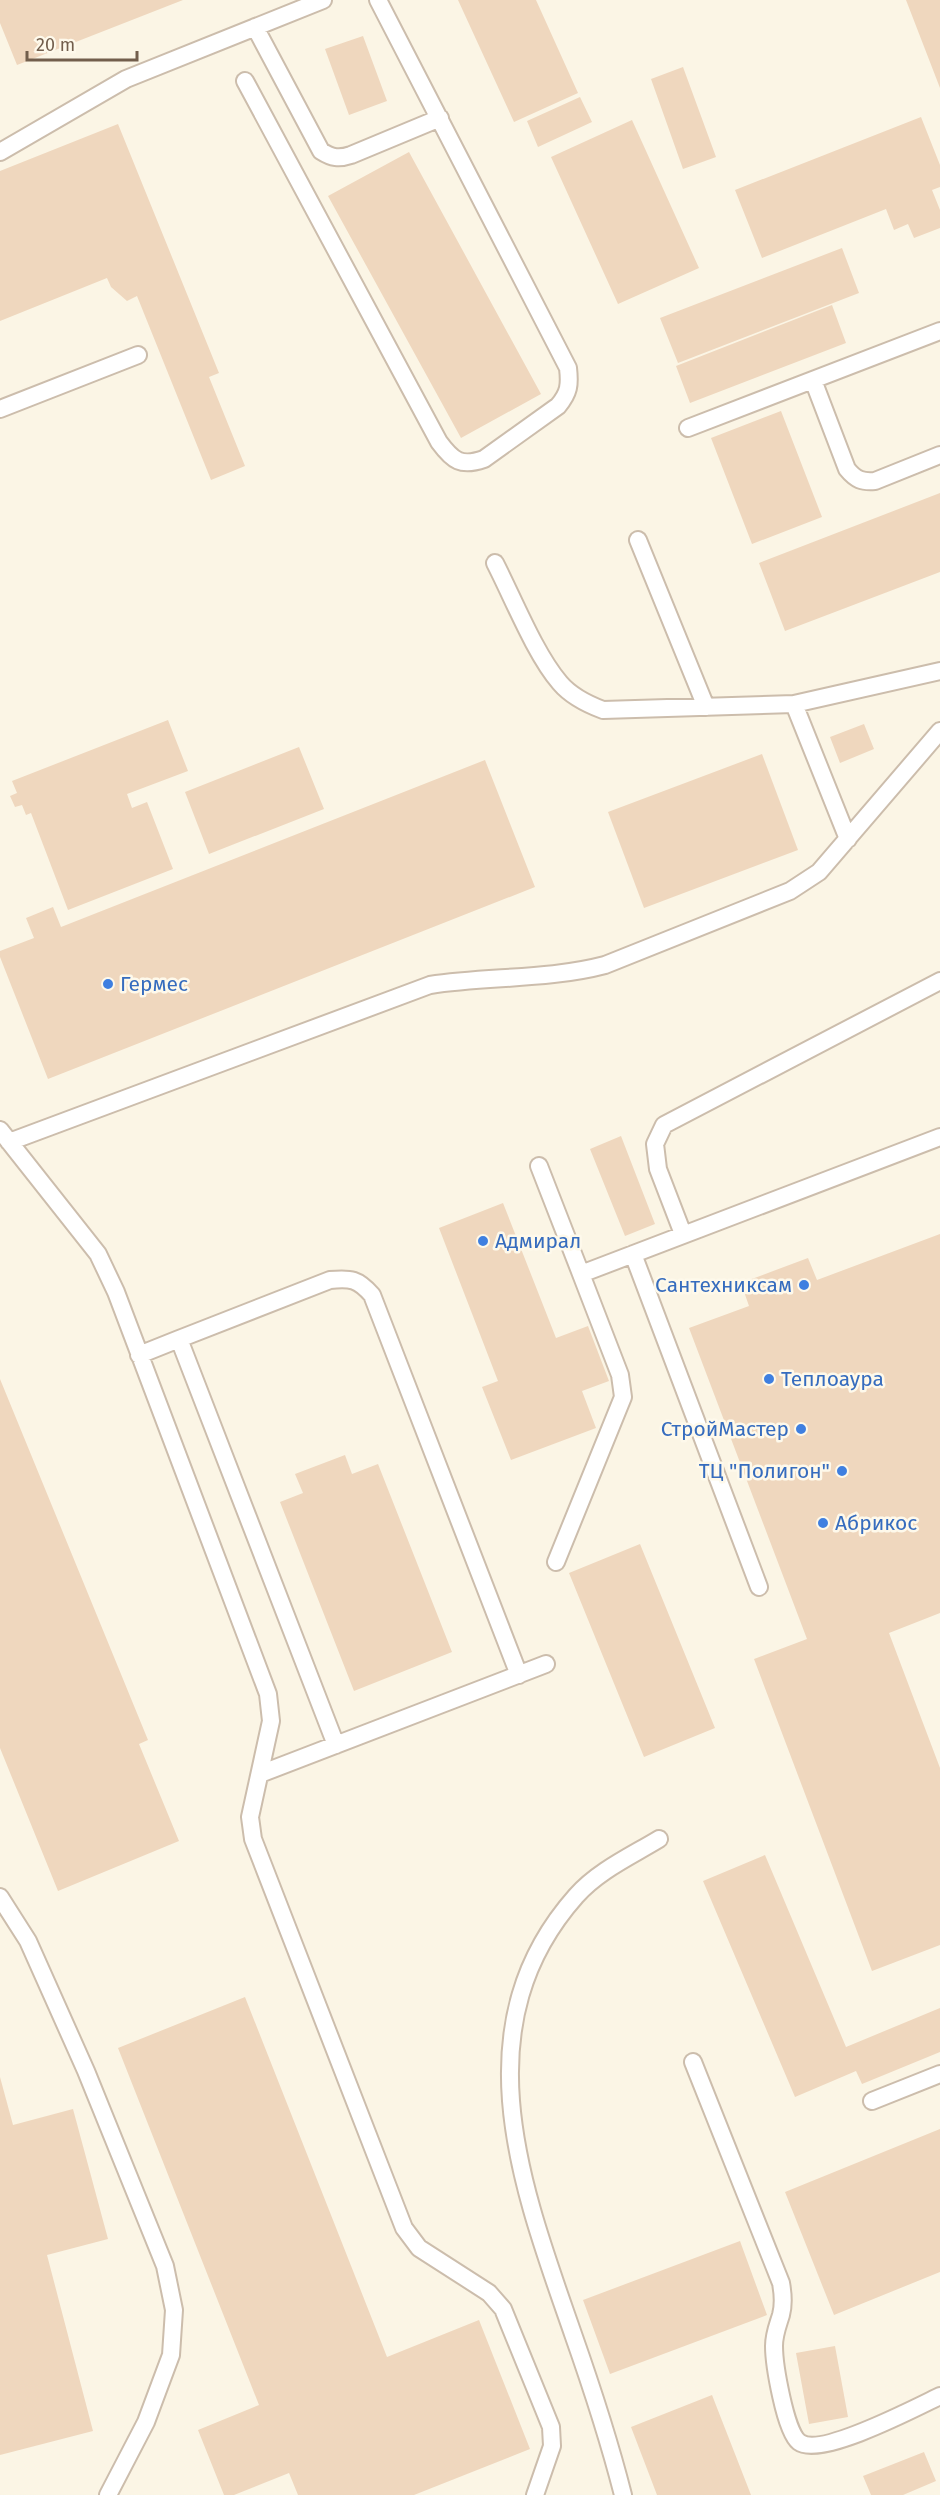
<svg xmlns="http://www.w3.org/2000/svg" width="940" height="2495" font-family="'Fira Sans',sans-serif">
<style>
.building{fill:#efd7be}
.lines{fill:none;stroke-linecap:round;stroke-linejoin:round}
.lane-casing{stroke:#ccbdac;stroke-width:20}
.lane{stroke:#fff;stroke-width:16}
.shop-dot{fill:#3f7fe0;stroke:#fef9eb;stroke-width:2}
.labels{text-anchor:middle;stroke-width:5;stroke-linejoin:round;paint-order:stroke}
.shop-label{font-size:21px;fill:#366cbe;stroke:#fef9eb;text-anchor:start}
</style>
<rect width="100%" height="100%" fill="#fbf5e5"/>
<path class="building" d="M0 0H183L17 65 0 23Z
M458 0H536L578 93 514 122Z
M906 0H940V88Z
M363 36 387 101 349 115 325 49Z
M683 67 716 157 683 169 651 79Z
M580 97 592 122 538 147 527 121Z
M921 117 940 165V187L932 190 940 210V228L914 238 908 224 894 230 886 209 762 258 735 190Z
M632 120 699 268 618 304 551 157Z
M118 124 219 373 209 377 245 466 211 480 137 296 127 301 111 287 107 278 0 321V171Z
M409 152 541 394 461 438 328 196Z
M842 248 859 293 678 363 660 318Z
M832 305 846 343 690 403 676 366Z
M781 411 822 517 752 544 711 438Z
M940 493V572L785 631 759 563Z
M168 720 188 771 127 794 132 808 147 802 173 869 68 910 31 813 26 815 22 805 15 807 10 796 17 793 12 781Z
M864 724 874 749 840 763 830 737Z
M299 747 324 809 209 854 185 792Z
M762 754 798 850 644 908 608 812Z
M485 760 535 887 48 1079 0 957V951L34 938 26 918 53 907 61 927Z
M621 1136 655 1224 625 1236 590 1149Z
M503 1203 556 1338 588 1326 609 1381 582 1391 596 1428 511 1460 482 1387 498 1381 439 1228Z
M940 1234V1613L889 1633 940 1768V1945L872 1971 754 1659 807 1639 689 1328 749 1306 741 1283 808 1258 817 1280Z
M0 1379 148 1740 139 1744 179 1841 58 1891 0 1748Z
M345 1455 352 1474 378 1464 452 1652 354 1691 280 1502 303 1493 295 1474Z
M640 1544 715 1728 644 1757 569 1573Z
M765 1855 846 2047 940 2008V2052L862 2084 856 2071 795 2097 703 1881Z
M245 1997 387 2357 479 2320 530 2449 414 2495H298L289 2473 234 2495H224L198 2430 259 2405 118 2048Z
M0 2077 13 2125 73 2109 108 2239 47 2255 93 2431 0 2455Z
M940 2129V2272L834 2315 785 2192Z
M740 2241 767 2315 610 2374 583 2300Z
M835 2346 848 2417 809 2424 796 2353Z
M712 2395 751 2495H657L631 2427Z
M924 2452 936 2481 903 2495H871L863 2476Z"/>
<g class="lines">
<g class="lane-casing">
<path id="lane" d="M255 27 321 151C332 158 339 159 351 155L440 118
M245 81 439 442C453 461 461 467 484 459L558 406C569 393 570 385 568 368L378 0
M0 152 126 79 323 0
M813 380 847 469C856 480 862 482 875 481L940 455
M0 409 138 355
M688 428 940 331
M638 540 706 707
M495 563C513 598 535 654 560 683 571 696 587 704 603 710L794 704 848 839
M794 704 940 671
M0 1130 98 1254 116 1292 268 1694 271 1721 250 1817 253 1839 404 2228 419 2248 489 2293 503 2309 551 2427 552 2446 535 2495
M9 1142 430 985C487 976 548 980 605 965L790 891 819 872 940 731
M539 1166 581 1274
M683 1234 658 1169 655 1144 664 1125 940 981
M633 1254 759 1587
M179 1339 330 1280C351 1278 358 1279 372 1295L519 1675
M139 1355 179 1339 336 1745
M556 1562 623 1397 620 1375 581 1274 940 1137
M260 1774 546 1664
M0 1897 28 1941 86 2071 165 2266 174 2310 171 2355 146 2422 108 2495
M693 2062 781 2283C783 2294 784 2304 781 2315 778 2325 774 2334 774 2346 774 2364 785 2431 799 2442 820 2458 917 2407 940 2396
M872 2101 940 2074
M623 2495C609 2440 592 2388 573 2334 523 2190 459 2028 576 1896 598 1871 631 1856 659 1839"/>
</g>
<use href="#lane" class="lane"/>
</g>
<g class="shop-dot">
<circle cx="108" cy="984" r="6"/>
<circle cx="483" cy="1241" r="6"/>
<circle cx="804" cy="1285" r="6"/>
<circle cx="769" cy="1379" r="6"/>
<circle cx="801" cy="1429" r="6"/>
<circle cx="842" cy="1471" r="6"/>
<circle cx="823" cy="1523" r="6"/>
</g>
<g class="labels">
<g class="shop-label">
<text x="120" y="991">Гермес</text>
<text x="495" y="1248">Адмирал</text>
<text x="792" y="1292" text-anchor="end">Сантехниксам</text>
<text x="781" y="1386">Теплоаура</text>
<text x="789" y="1436" text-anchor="end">СтройМастер</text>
<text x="830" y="1478" text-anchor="end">ТЦ "Полигон"</text>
<text x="835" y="1530">Абрикос</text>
</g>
</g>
<path d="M27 51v9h110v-9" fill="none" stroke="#725e4c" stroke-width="3"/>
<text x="36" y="51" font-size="18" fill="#725e4c" stroke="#fef9eb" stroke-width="4.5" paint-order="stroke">20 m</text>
</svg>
